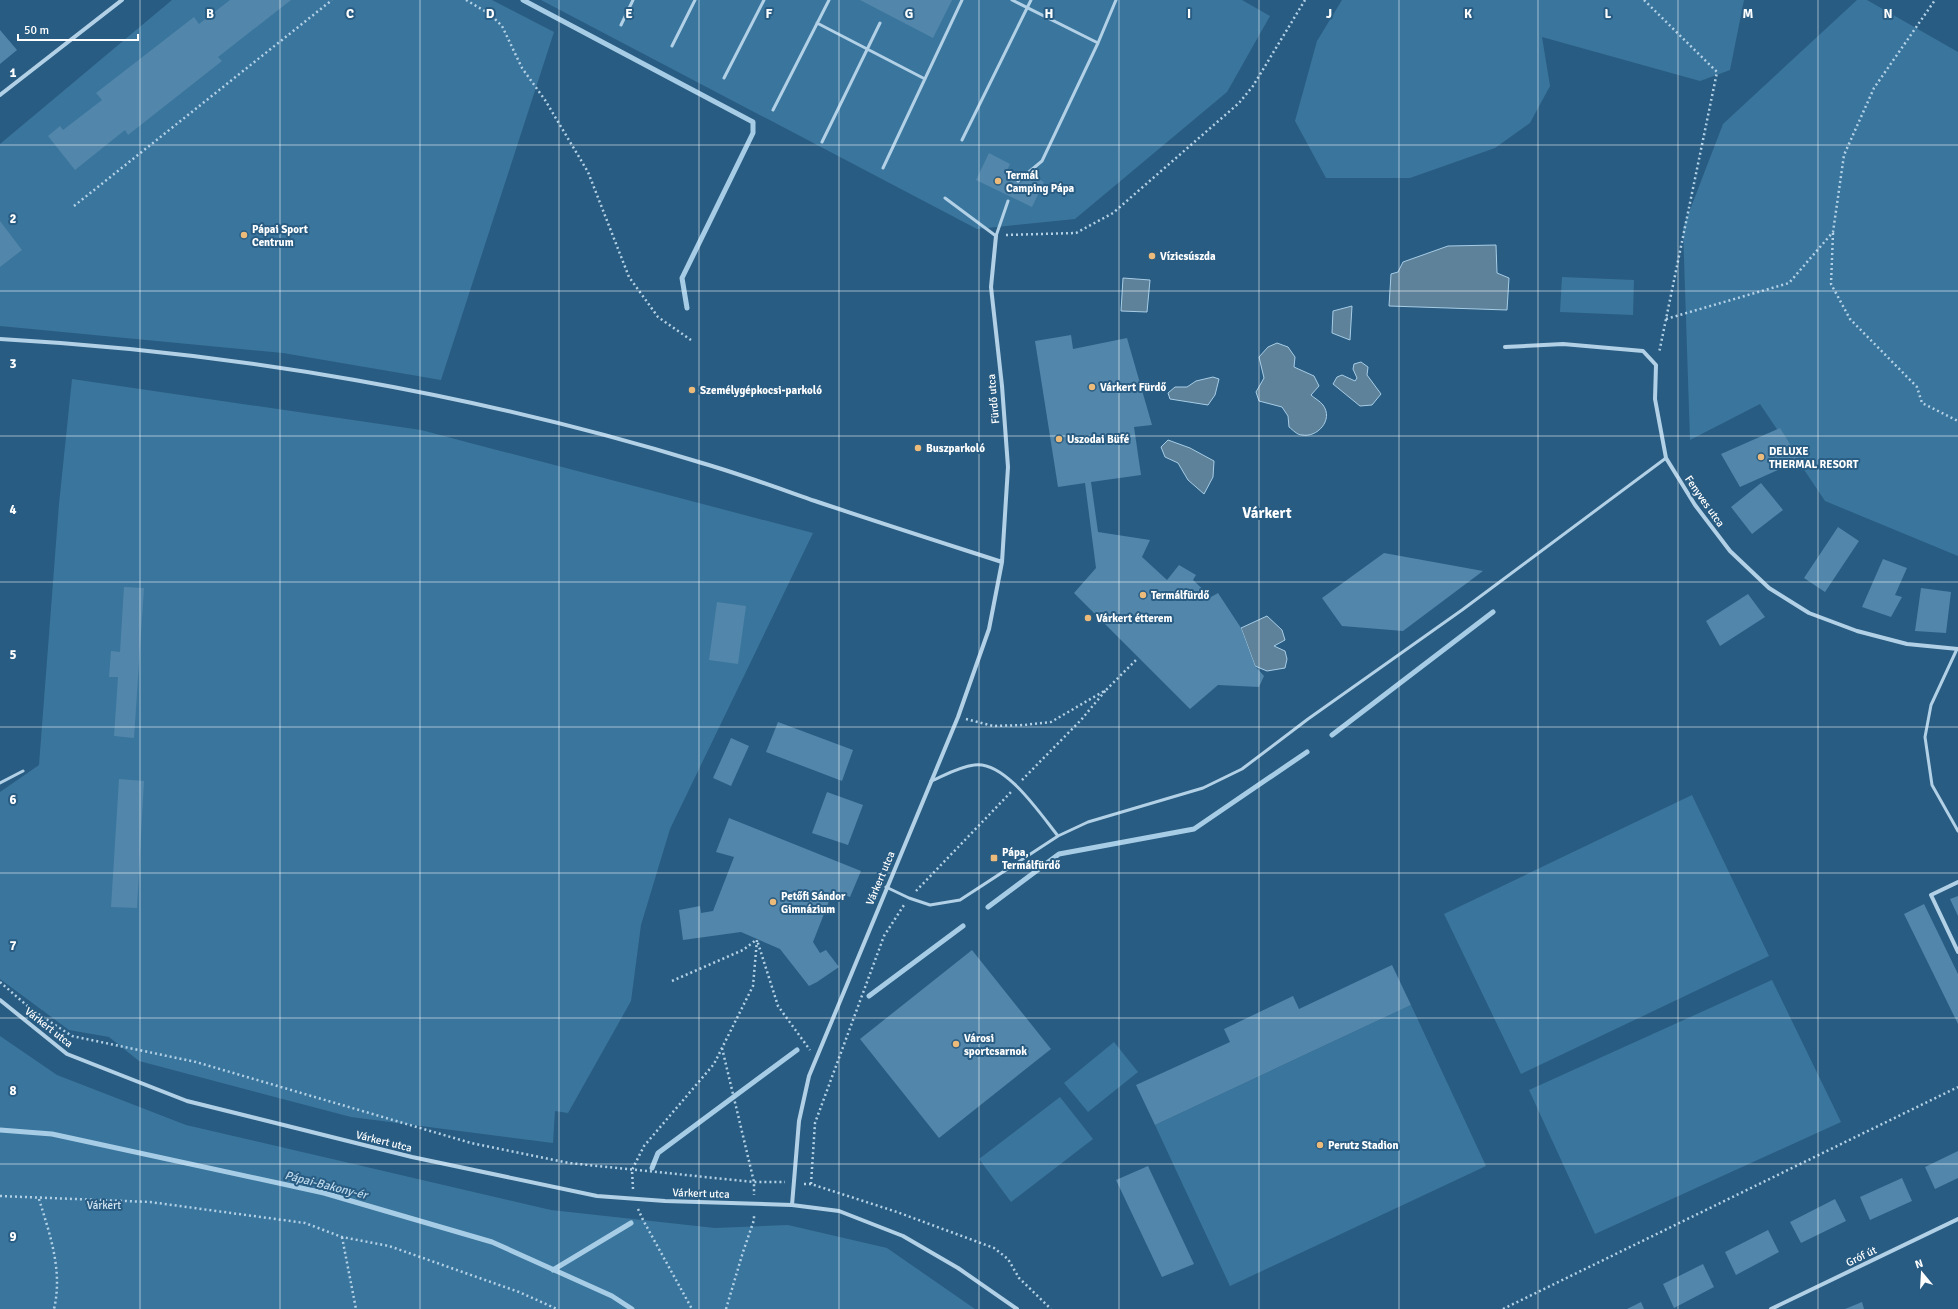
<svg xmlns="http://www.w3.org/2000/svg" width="1958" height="1309" font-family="Signika,sans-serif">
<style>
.green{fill:#3a759d}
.water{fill:#5f829b;stroke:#a7cde6}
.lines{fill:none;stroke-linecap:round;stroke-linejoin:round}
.stream{stroke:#a7cde6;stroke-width:5}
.building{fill:#5286aa}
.path{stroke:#b2d1e6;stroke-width:2.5;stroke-dasharray:2 3;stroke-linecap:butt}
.service{stroke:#b2d1e6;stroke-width:3}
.minor{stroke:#b2d1e6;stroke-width:4}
.grid{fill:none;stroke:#fff;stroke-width:1;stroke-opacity:0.55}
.poi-dot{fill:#ecbb7a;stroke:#295c82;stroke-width:1.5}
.labels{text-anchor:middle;stroke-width:4;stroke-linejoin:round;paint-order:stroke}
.poi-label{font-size:11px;font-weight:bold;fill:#fff;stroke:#295c82;text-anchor:start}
.street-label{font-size:11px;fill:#fff;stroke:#295c82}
.park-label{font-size:11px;fill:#d5e8f5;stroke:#295c82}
.water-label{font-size:12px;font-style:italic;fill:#bedaed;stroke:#295c82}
.district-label{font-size:15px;font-weight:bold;fill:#fff;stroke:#295c82}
.grid-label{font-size:13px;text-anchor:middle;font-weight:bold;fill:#fff;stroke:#295c82;stroke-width:4;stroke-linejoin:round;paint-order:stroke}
</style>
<rect width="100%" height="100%" fill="#295c82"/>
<path class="green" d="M172 0H492L554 32 441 380 283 353 0 326V144Z
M541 0H1242L1270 16 1227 92 1075 219 977 229Z
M1342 0H1744L1730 70 1700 81 1542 37 1550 86 1530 123 1495 148 1410 178H1326L1295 121 1317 41Z
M1857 0H1867L1958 52V556L1825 501 1760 404 1690 440 1683 228 1723 124Z
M1562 277 1634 280 1633 315 1560 312Z
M72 379 421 430 813 533 670 829 641 925 631 1001 568 1113 555 1111 553 1143 351 1117 139 1061 109 1037 69 1030 0 979V792L39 765 59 504Z
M1692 795 1769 956 1521 1074 1444 914Z
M1772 980 1841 1122 1595 1234 1529 1090Z
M1411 1005 1486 1166 1230 1286 1155 1125Z
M0 1036 57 1075 186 1125 551 1210 715 1228 788 1225 887 1248 975 1309H0Z
M1114 1042 1138 1072 1088 1112 1064 1083Z
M1060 1097 1093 1139 1011 1202 979 1159Z"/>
<path class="water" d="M1496 245 1497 273 1509 278 1507 310 1389 306 1391 274 1398 272 1403 262 1448 246Z
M1123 278 1150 280 1147 312 1121 311Z
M1352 306 1350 340 1332 333 1333 311Z
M1277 343 1288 347 1295 357 1294 367 1314 376 1319 386 1311 395C1314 398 1320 401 1323 405 1334 420 1317 438 1302 435 1297 435 1293 430 1289 427L1288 416 1282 407 1259 401 1256 392 1264 378 1259 357 1268 347Z
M1361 362 1368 367 1367 375 1381 394 1372 405 1360 406 1333 384 1337 377 1342 375 1355 381 1357 378 1353 369 1354 364Z
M1213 377 1219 379 1215 395 1208 405 1170 399 1168 393 1175 387H1187L1196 381Z
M1168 440 1190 448 1214 461 1213 477 1204 494 1188 480 1178 463 1165 457 1161 447Z
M1267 616 1282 630 1285 640 1274 646 1285 651 1287 659 1285 668 1267 671 1255 666 1241 628Z"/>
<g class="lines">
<path class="stream" d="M523 0 753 122V133L682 278 687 308
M1332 735 1493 612
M988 907 1059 854 1194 829 1307 752
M869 996 963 926
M0 1130 52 1134 324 1193 492 1242 612 1296 632 1309
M652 1168 658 1153 797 1050
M553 1270 631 1223"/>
</g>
<path class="building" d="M230 0H291L218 57 222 61 128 135 125 130 75 170 48 136 60 126 63 130 102 100 96 93 194 17 199 24Z
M860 0H952L933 38Z
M0 30 17 50 0 64Z
M989 153 1010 164 1005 175 1021 183 1026 173 1044 182 1032 207 976 180Z
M0 221 22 250 0 267Z
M1071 335 1073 349 1127 338 1152 425 1134 427 1141 475 1091 482 1098 532 1150 540 1142 557 1167 580 1179 565 1196 575 1193 580 1211 597 1218 593 1241 628 1255 666 1264 676 1259 687 1218 685 1190 709 1074 593 1096 568 1085 483 1058 487 1035 341Z
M1780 428 1800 460 1740 487 1721 454Z
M1761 483 1783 510 1752 534 1731 507Z
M1838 527 1859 541 1825 592 1804 578Z
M1384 553 1483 571 1403 631 1342 626 1322 598Z
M1883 559 1907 568 1895 595 1902 597 1891 617 1862 607Z
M124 587 144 588 134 738 114 736 118 677H109L111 651 120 652Z
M1921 588 1951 592 1946 633 1915 631Z
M1748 594 1765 617 1720 646 1706 621Z
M717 602 746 606 738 664 709 660Z
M778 722 853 750 842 781 766 752Z
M731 738 749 746 731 786 713 778Z
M119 779 144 781 137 908 111 907Z
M827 792 863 805 848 845 812 833Z
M729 818 861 871 850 897 833 891 813 942 820 953 826 950 839 967 817 982 809 986 780 949 741 932 683 940 679 910 700 906 701 913 713 911 734 857 716 852Z
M1958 896V916L1950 899Z
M1924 904 1958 974V1024L1904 914Z
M972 950 1051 1049 939 1138 860 1039Z
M1392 965 1411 1005 1155 1125 1136 1085 1230 1042 1224 1029 1293 996 1299 1009Z
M1958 1151V1178L1935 1189 1925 1167Z
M1148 1166 1194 1264 1162 1277 1116 1180Z
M1902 1178 1912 1201 1870 1220 1860 1197Z
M1835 1199 1846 1221 1801 1243 1790 1222Z
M1768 1230 1779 1252 1736 1275 1725 1252Z
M1703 1264 1714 1287 1674 1308 1663 1284Z
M1641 1302 1644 1309H1627Z
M1862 1302 1864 1309H1845Z"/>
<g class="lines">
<path class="path" d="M466 0 490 14 502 26 522 68 545 100 588 172 629 277 658 317 691 340
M1644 0 1717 72 1659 353
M74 206 332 0
M1833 233 1831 284 1850 319 1917 387 1922 403 1958 421
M1006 235 1076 233 1113 213 1239 103 1253 86 1305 0
M1666 319 1789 283 1833 232 1844 155 1874 88 1935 0
M966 719 993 726 1024 725 1051 722 1106 690 1138 658
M1022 780 1081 720 1106 690
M916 891 1011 792
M672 981 743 950 756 940
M0 982 32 1010 72 1036 196 1062 471 1143 569 1163 754 1182H785
M722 1048 754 1182V1195
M804 1184H811L897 1212 994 1248 1008 1259 1019 1278 1051 1309
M811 1184 815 1123 884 936 904 905
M633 1189 632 1170 644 1146 714 1064 753 986 757 940 778 1006 810 1050
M0 1196 150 1202 305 1223 342 1237 389 1246 519 1292 557 1309
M39 1199C50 1235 63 1271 54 1309
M638 1209 643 1220 692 1309
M342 1237 356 1309
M726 1309 743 1252 754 1220V1214
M1503 1309 1958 1087"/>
<path class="service" d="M1012 0 1098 43 1042 161 1018 181
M817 23 925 79
M621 25 633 0
M1098 43 1116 0
M672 46 695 0
M724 78 764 0
M773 110 829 0
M962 140 1031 0
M822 142 880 23
M883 168 962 0
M945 198 996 236 1008 201
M1957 649 1931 705 1925 737 1932 785 1958 831
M931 781C945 775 959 767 974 765 1005 760 1041 815 1058 836
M0 783 23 771
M886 887 909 898 930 905 960 900 1058 836 1088 822 1203 788 1242 769 1308 719 1462 610 1666 458"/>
<path class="minor" d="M0 95 122 0
M0 339C235 352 477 394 702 463 740 474 778 488 815 501 877 522 940 542 1002 562
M1505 347 1563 344 1643 351 1656 365 1655 399 1666 458 1695 505 1730 551 1769 588 1809 613 1857 631 1907 644 1958 649
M1958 882 1931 895 1958 952
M0 1000 67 1054 187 1101 412 1157 597 1196 665 1201 792 1205 839 1211 903 1236 958 1268 1017 1309
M792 1205 799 1121 809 1076 958 717 989 629 1002 562 1008 467 1002 386 991 287 996 236
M1771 1309 1958 1219"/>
</g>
<path class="grid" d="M140 0V1309M280 0V1309M420 0V1309M559 0V1309M699 0V1309M839 0V1309M979 0V1309M1119 0V1309M1259 0V1309M1399 0V1309M1538 0V1309M1678 0V1309M1818 0V1309M0 145H1958M0 291H1958M0 436H1958M0 582H1958M0 727H1958M0 873H1958M0 1018H1958M0 1164H1958"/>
<g class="poi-dot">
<circle cx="998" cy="181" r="4"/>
<circle cx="244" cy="235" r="4"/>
<circle cx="1152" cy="256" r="4"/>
<circle cx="1092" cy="387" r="4"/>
<circle cx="692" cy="390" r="4"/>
<circle cx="1059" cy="439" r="4"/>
<circle cx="918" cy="448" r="4"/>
<circle cx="1761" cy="457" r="4"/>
<circle cx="1143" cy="595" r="4"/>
<circle cx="1088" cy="618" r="4"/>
<rect x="990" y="854" width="8" height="8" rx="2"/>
<circle cx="773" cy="902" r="4"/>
<circle cx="956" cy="1044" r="4"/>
<circle cx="1320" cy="1145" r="4"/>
</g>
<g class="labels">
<g class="poi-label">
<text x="1006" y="179">Termál<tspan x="1006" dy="13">Camping Pápa</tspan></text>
<text x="252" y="233">Pápai Sport<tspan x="252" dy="13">Centrum</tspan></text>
<text x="1160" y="260">Vízicsúszda</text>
<text x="1100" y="391">Várkert Fürdő</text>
<text x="700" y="394">Személygépkocsi-parkoló</text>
<text x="1067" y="443">Uszodai Büfé</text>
<text x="926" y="452">Buszparkoló</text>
<text x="1769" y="455">DELUXE<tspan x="1769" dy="13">THERMAL RESORT</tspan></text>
<text x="1151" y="599">Termálfürdő</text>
<text x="1096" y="622">Várkert étterem</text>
<text x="1002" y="856">Pápa,<tspan x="1002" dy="13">Termálfürdő</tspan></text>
<text x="781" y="900">Petőfi Sándor<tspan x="781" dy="13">Gimnázium</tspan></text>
<text x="964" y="1042">Városi<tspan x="964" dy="13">sportcsarnok</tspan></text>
<text x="1328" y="1149">Perutz Stadion</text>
</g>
<g class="street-label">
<text transform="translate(993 399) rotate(-95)" y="4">Fürdő utca</text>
<text transform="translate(1705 501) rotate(55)" y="4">Fenyves utca</text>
<text transform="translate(880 878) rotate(-67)" y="4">Várkert utca</text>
<text transform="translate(49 1027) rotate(38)" y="4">Várkert utca</text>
<text transform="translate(384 1141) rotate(14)" y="4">Várkert utca</text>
<text transform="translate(701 1193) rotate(2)" y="4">Várkert utca</text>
<text transform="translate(1861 1256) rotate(-26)" y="4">Gróf út</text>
</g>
<g class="park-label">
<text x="104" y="1209">Várkert</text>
</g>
<g class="water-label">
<text transform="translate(326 1185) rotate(14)" y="4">Pápai-Bakony-ér</text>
</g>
<g class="district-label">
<text x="1267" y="518">Várkert</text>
</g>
</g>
<g class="grid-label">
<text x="210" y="18">B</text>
<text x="350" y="18">C</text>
<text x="490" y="18">D</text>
<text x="629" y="18">E</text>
<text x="769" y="18">F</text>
<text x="909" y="18">G</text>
<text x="1049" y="18">H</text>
<text x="1189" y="18">I</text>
<text x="1329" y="18">J</text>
<text x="1468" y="18">K</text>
<text x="1608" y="18">L</text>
<text x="1748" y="18">M</text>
<text x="1888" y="18">N</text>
<text x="13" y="77">1</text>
<text x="13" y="223">2</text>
<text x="13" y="368">3</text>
<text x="13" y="514">4</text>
<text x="13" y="659">5</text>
<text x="13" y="804">6</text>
<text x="13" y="950">7</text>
<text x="13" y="1095">8</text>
<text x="13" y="1241">9</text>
</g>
<g transform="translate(1922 1273) rotate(342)" stroke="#295c82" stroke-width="3" paint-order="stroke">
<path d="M0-3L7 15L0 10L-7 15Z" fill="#ffffff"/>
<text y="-6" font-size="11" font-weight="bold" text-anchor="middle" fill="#ffffff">N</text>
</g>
<path d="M18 34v6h120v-6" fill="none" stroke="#ffffff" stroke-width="2"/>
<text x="24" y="34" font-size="12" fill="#ffffff" stroke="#295c82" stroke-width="3" paint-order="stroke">50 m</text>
</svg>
